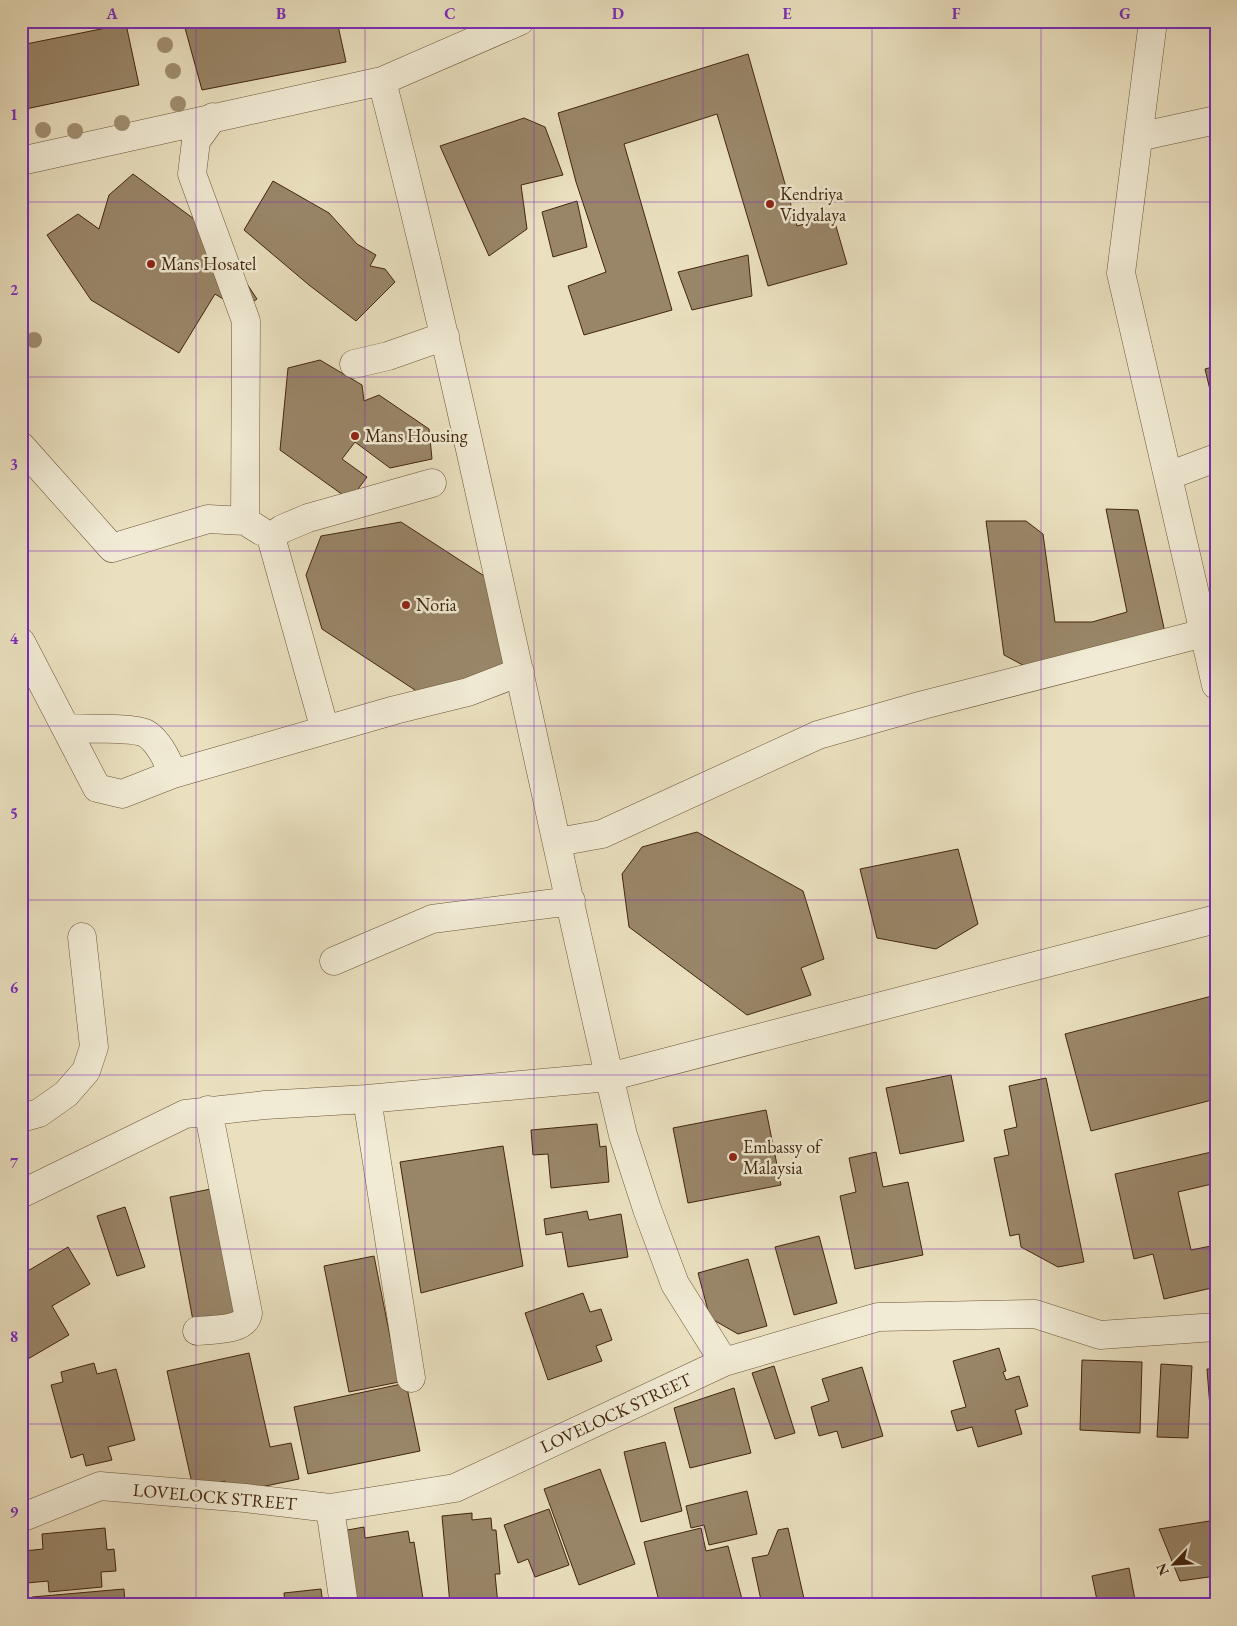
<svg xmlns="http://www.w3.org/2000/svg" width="1237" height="1626" font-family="'EB Garamond',serif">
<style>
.building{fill:#998669;stroke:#42250b}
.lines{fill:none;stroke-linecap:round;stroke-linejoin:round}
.minor-casing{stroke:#6c5438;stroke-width:29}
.minor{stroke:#f1ebd5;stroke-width:28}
.tree{fill:#a18f70}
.grid{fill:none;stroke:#7b2cbf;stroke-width:1;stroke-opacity:0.55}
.poi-dot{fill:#8f2418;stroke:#f1ebd5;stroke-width:2}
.labels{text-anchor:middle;stroke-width:5;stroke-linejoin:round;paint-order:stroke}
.poi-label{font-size:18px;fill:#42250b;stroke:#f1ebd5;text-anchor:start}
.street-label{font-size:18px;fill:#42250b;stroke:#f1ebd5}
.neatline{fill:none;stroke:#7b2cbf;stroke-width:2}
.grid-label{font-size:16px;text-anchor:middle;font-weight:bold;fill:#7b2cbf}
</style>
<rect width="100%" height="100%" fill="#eae0bf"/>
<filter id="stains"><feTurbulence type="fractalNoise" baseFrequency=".004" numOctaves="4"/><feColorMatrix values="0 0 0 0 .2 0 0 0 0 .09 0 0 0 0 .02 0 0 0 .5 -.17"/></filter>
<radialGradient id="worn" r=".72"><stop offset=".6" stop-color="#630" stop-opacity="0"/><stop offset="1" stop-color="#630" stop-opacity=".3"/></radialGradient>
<path class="building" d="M222 21H323L324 25 337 21 346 62 202 90 185 28Z
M126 24 139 85 21 110V45Z
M748 54 797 226 833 216 847 264 768 286 717 114 624 144 672 310 584 335 568 286 606 272 576 182 558 113Z
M524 118 545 127 563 175 521 185 527 229 489 256 440 146Z
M133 174 213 233 257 299 241 310 215 294 179 353 91 300 47 235 78 214 99 229 109 195Z
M273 181 329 213 357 244 376 255 370 266 385 269 395 282 356 321 309 285 244 230Z
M577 201 587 247 553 257 542 212Z
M748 255 752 296 692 310 678 272Z
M320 360 362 385 364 401 379 395 429 429 432 459 390 468 355 442 342 459 367 477 350 500 280 450 288 368Z
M1216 366V415L1205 369Z
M1106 509 1138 510 1166 637 1034 671 1004 655 986 521H1026L1043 534 1055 622H1092L1127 612Z
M401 522 492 581 506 665 421 694 322 629 306 575 321 536Z
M697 832 803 891 824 959 801 968 811 995 747 1015 629 927 622 874 642 847Z
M958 849 978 924 936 949 877 938 860 869Z
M1216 995V1099L1091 1131 1065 1034Z
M951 1075 964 1141 900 1154 886 1088Z
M1046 1078 1084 1262 1058 1267 1021 1247 1019 1234 1010 1236 994 1158 1009 1155 1004 1130 1017 1127 1009 1086Z
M766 1110 781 1185 688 1203 673 1128Z
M597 1124 600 1147 606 1146 609 1182 551 1188 548 1154 533 1155 531 1130Z
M503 1146 523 1266 421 1293 400 1162Z
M1216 1151V1183L1178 1192 1191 1250 1216 1245V1287L1164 1299 1153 1254 1134 1259 1115 1174Z
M876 1152 883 1187 908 1182 923 1255 855 1269 840 1196 856 1192 849 1158Z
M216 1188 241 1317 194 1326 170 1197Z
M125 1207 145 1267 117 1276 97 1216Z
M587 1211 589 1220 621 1214 628 1257 568 1267 562 1232 546 1235 544 1219Z
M819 1236 837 1303 794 1315 775 1247Z
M68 1247 90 1284 52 1306 69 1335 21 1363V1275Z
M374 1256 399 1382 349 1392 324 1266Z
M748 1259 767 1326 738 1334 710 1318 698 1273Z
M583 1293 590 1312 601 1309 612 1340 596 1346 602 1361 548 1380 525 1313Z
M999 1348 1006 1371 1003 1372 1006 1380 1019 1376 1028 1406 1015 1410 1022 1434 978 1447 972 1427 957 1431 951 1411 966 1407 953 1361Z
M249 1353 270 1447 291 1443 299 1479 237 1492 227 1489 225 1481 193 1488 167 1371Z
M1082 1360 1142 1362 1140 1433 1080 1430Z
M94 1363 97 1374 116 1369 135 1440 108 1447 112 1460 86 1466 83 1454 71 1458 51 1385 63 1382 61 1372Z
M1161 1364 1192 1366 1188 1438 1157 1437Z
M774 1366 795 1433 775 1439 752 1373Z
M862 1367 883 1436 842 1448 837 1431 819 1436 811 1407 829 1401 822 1379Z
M1207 1369H1216V1445L1213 1446Z
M406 1383 420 1451 308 1474 294 1407Z
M734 1388 751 1453 690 1468 674 1408Z
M665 1442 682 1511 641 1522 624 1452Z
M600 1469 635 1564 579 1585 544 1489Z
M747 1491 757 1534 709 1545 704 1525 691 1528 686 1506Z
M549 1509 569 1565 535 1577 528 1559 518 1563 504 1525Z
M472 1513V1520L491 1518 492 1530H496L500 1574H495L498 1605H450L442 1516Z
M1216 1520V1576L1180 1581 1159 1529Z
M364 1527 365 1538 408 1531 410 1543 414 1542 424 1605H354L342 1531Z
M105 1528 107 1550 114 1549 116 1571 101 1572 102 1587 49 1592 48 1581 27 1583 24 1551 43 1549 42 1534Z
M701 1528 706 1551 728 1546 743 1603 660 1605 644 1542Z
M788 1528 805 1603 762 1605 752 1558 768 1555 778 1530Z
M1129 1568 1136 1605H1098L1092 1576Z
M124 1589 125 1605H33L32 1597Z
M321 1589 323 1605H285L284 1593Z"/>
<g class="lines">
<g class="minor-casing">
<path id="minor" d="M1153 21 1121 273 1216 685
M382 81C472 430 540 785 623 1135L647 1209 675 1284 724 1362
M213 117 196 141 192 174 246 321 245 521
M1138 137 1216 120
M21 161 382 81 520 21
M354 364 388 356 445 336
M21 446 112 548 208 519 245 521 261 531
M1168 476 1216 458
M21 642 97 788 122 794 173 774 395 710 468 692 520 672
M67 728C82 729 133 727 145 733 158 740 168 761 173 774
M325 730 271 537 282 529 308 518 432 483
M558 842 602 834 818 735 923 705 1204 633
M334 961 432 919 571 901
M367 1099 411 1378
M21 1118 39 1113 66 1094 86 1071 94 1047 82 937
M21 1194 185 1114 265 1105 367 1099 609 1077 1216 919
M197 1331C212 1329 245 1332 248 1313L208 1110
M330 1508 344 1605
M21 1518 100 1486 245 1498 330 1508 455 1488 724 1362 878 1317 1035 1314 1100 1335 1216 1327"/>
</g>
<use href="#minor" class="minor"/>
</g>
<g class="tree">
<circle cx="165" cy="45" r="8"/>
<circle cx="173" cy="71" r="8"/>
<circle cx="178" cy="104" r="8"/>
<circle cx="122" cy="123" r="8"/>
<circle cx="43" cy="130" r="8"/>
<circle cx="75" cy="131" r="8"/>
<circle cx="34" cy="340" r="8"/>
</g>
<path class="grid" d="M196 21V1605M365 21V1605M534 21V1605M703 21V1605M872 21V1605M1041 21V1605M21 202H1216M21 377H1216M21 551H1216M21 726H1216M21 900H1216M21 1075H1216M21 1249H1216M21 1424H1216"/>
<g class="poi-dot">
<circle cx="770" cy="204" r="5"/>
<circle cx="151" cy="264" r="5"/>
<circle cx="355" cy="436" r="5"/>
<circle cx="406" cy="605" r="5"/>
<circle cx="733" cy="1157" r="5"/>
</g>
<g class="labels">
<g class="poi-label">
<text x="780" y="200">Kendriya<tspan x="780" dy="21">Vidyalaya</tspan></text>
<text x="161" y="270">Mans Hosatel</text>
<text x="365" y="442">Mans Housing</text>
<text x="416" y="611">Noria</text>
<text x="743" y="1153">Embassy of<tspan x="743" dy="21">Malaysia</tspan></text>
</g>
<g class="street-label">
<text transform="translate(616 1413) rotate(-25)" y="6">LOVELOCK STREET</text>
<text transform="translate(215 1497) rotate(5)" y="6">LOVELOCK STREET</text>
</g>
</g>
<rect width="1237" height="1626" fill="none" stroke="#eae0bf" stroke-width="55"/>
<g transform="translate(1174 1564) rotate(245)" stroke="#f1ebd5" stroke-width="4" paint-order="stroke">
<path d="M0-4L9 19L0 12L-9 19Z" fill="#42250b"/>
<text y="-8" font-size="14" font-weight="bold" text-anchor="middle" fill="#42250b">N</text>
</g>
<rect x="28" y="28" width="1182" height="1570" class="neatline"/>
<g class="grid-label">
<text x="112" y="19">A</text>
<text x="281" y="19">B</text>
<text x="450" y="19">C</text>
<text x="618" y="19">D</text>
<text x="787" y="19">E</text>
<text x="956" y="19">F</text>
<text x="1125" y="19">G</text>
<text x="14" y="120">1</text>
<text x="14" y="295">2</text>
<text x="14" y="470">3</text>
<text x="14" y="644">4</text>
<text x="14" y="819">5</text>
<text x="14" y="993">6</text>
<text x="14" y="1168">7</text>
<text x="14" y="1342">8</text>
<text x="14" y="1517">9</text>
</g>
<rect width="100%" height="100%" filter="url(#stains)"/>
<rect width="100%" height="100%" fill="url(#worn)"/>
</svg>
